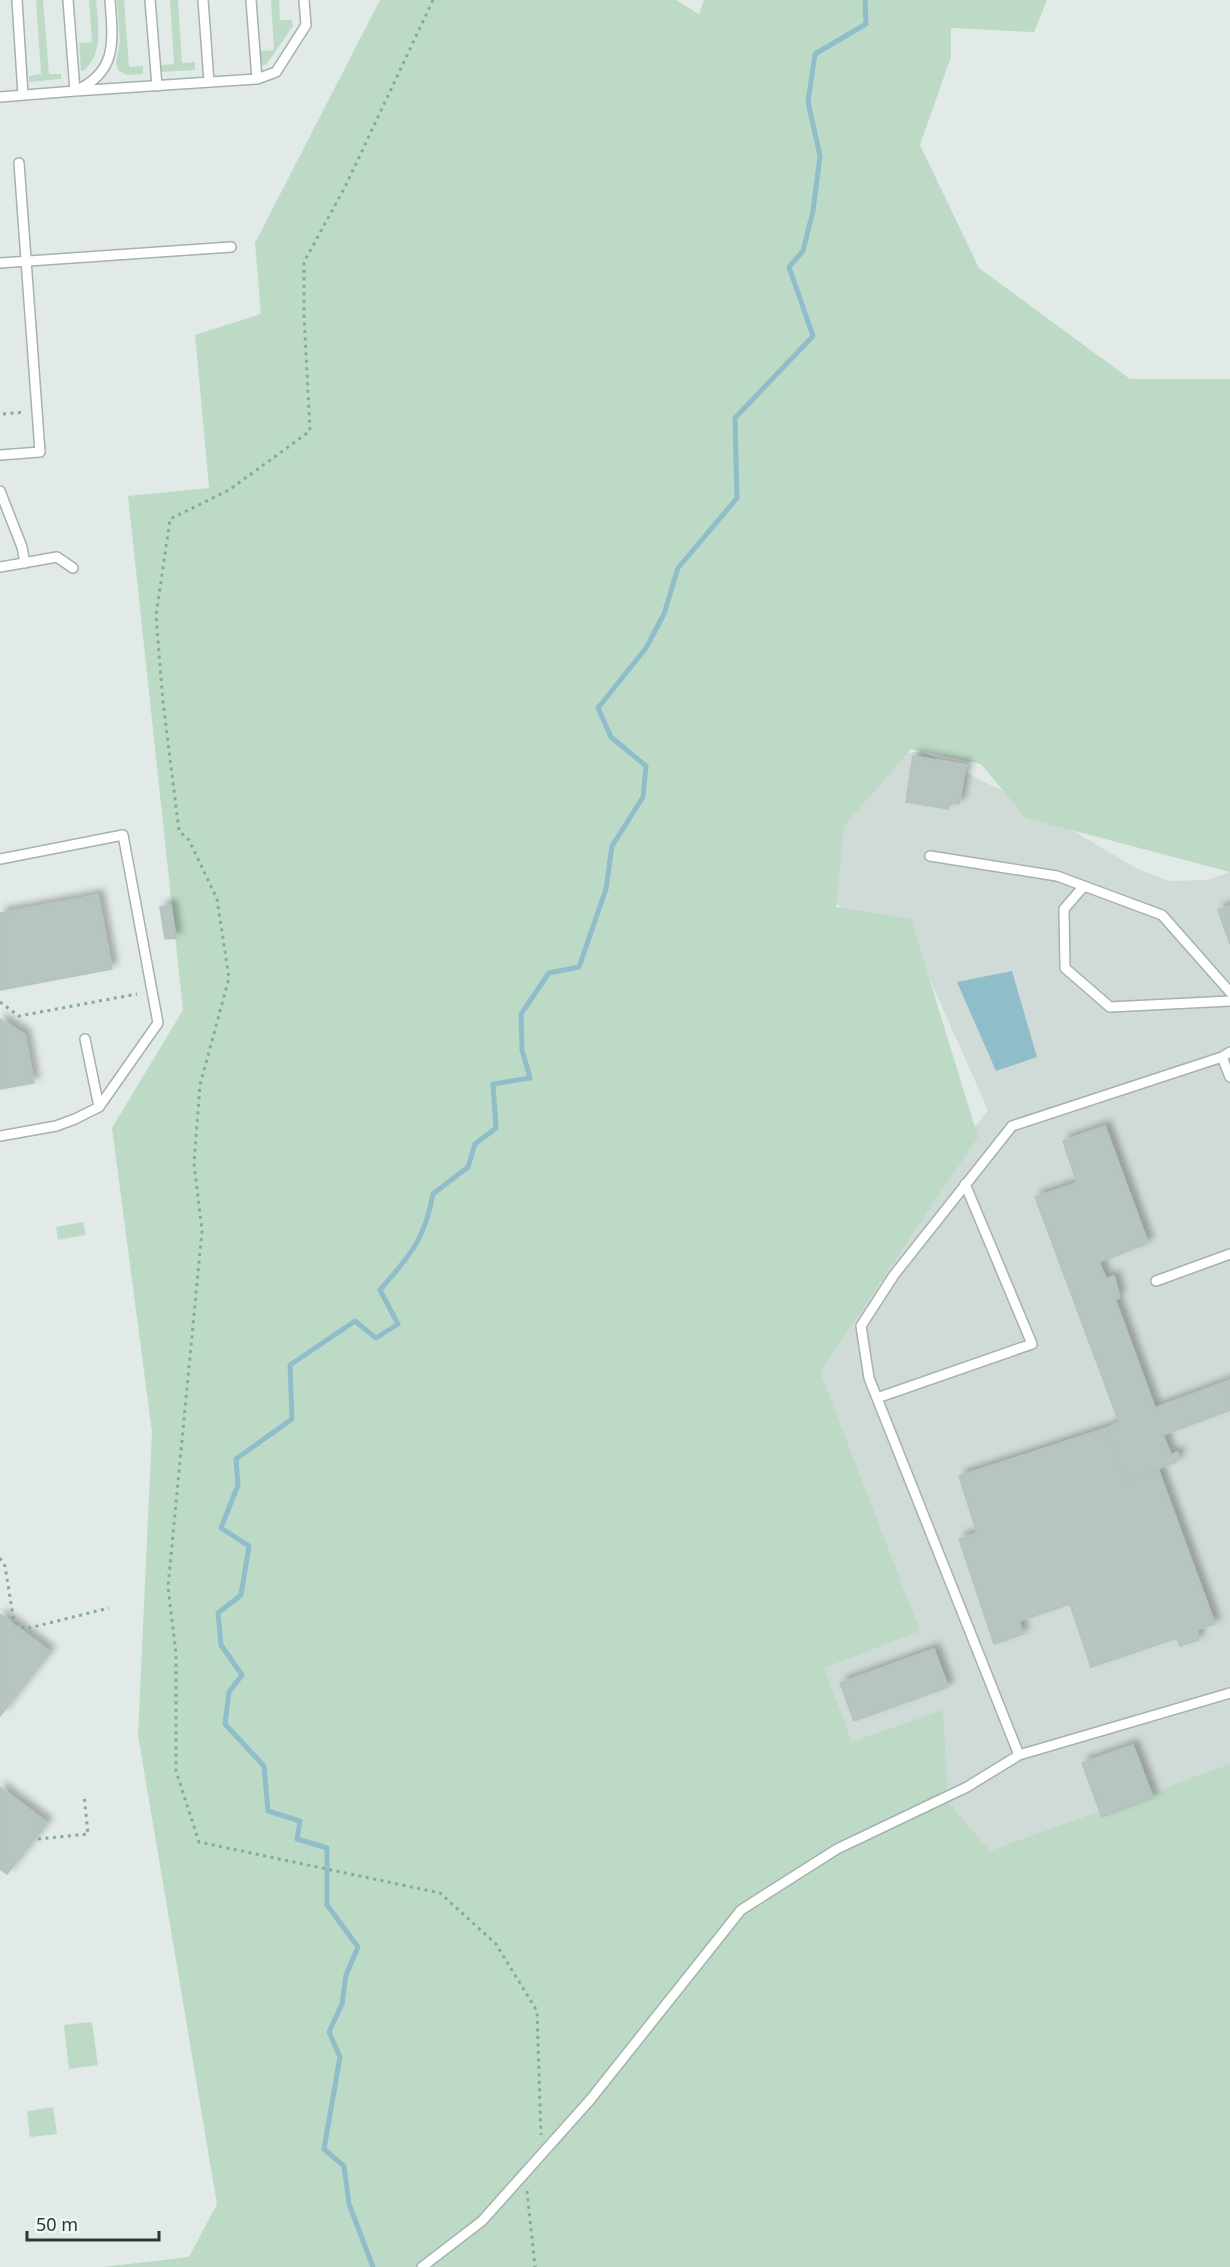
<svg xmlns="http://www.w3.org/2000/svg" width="1230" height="2267" font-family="'Noto Sans',sans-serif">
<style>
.built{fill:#d0dad6}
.green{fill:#bddac6}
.water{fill:#8fbdca}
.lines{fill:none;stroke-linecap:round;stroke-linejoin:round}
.stream{stroke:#8fbdca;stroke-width:5}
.building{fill:#b7c5c0;stroke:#b5c3be;stroke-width:1.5;filter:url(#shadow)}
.service-casing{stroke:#a5b2ae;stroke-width:12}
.path{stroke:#85aba1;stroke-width:3;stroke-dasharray:3 4.5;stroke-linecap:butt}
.service{stroke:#fff;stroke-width:9}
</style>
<defs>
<filter id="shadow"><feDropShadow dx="5.5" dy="-5.5" stdDeviation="3" flood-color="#0004"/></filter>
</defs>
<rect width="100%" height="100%" fill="#e2eae7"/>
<path class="built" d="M922 751 1025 802 1134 867 1168 881 1207 880 1230 872V1872L1016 1871 846 1752 759 1508 818 1330 988 1110 916 948 874 932 837 904 819 873 811 828 892 756Z"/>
<path class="green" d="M36 0H43L49 74H61V79L29 82V76L41 74Z
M89 0H96C98 25 104 50 85 70L81 71 79 43 92 42Z
M117 0H124L129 67 143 66V74L126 75 118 70 116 62 120 41Z
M170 0H178L182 63 195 62V70L162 72 161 65 174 64Z
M271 0H279L280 20H292L293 26 266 65H261L260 51 274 50Z
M380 0H676L699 14 704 0H1047L1034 32 951 28V57L920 145 979 268 1130 379H1230V872L1026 818 981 764 911 749 844 826 836 907 911 919 978 1137 820 1372 920 1631 824 1668 852 1742 943 1710 948 1802 990 1851 1230 1764V2267H103L189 2257 217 2204 138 1735 152 1432 112 1128 183 1010 128 496 209 488 195 335 261 314 255 243Z
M83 1222 86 1235 58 1240 56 1227Z
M92 2022 98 2065 69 2069 64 2025Z
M53 2107 57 2134 30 2137 27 2111Z"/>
<path class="water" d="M1012 971 1037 1057 996 1071 957 982Z"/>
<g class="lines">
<path class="stream" d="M373 2267 349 2204 344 2166 324 2149 340 2057 329 2032 342 2004 346 1975 358 1947 327 1905V1848L297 1839 300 1821 268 1811 264 1766 225 1724 229 1692 242 1675 221 1645 218 1613 241 1595 249 1546 221 1528 238 1485 236 1459 292 1419 290 1365 355 1321 376 1338 398 1324 380 1290C410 1255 424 1242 433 1194L468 1167 475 1144 496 1128 493 1084 530 1078 522 1050 521 1014 549 973 579 967 606 889 612 846 643 797 646 766 611 737 598 708 646 648 664 614 678 568 737 498 735 418 813 336 789 267 803 251 813 211 820 156 808 102 815 54 866 24 865 0"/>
</g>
<path class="building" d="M913 756 966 765 959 804 949 803 948 809 906 802Z
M98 895 112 969 0 990V913Z
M171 905 176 938 165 939 160 907Z
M1230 906V944L1218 910Z
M0 1019 25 1035 34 1083 0 1089Z
M1105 1126 1148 1243 1099 1262 1106 1279 1114 1276 1119 1294V1298L1115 1299 1155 1408 1230 1380V1410L1163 1435 1171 1455 1177 1452 1179 1455 1176 1462 1125 1481 1107 1428 1119 1422 1035 1197 1077 1183 1063 1141Z
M1107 1428 1125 1481 1158 1469 1215 1624 1198 1629V1640L1180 1646 1177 1638 1091 1667 1070 1604 1019 1621 1023 1634 994 1644 959 1539 977 1533 959 1476Z
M0 1614 50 1652 0 1716Z
M934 1649 948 1687 854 1721 840 1683Z
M1133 1745 1153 1798 1102 1817 1082 1763Z
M0 1787 47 1823 7 1874 0 1869Z"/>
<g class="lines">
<g class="service-casing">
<path id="service" d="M17 0 23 95
M68 0 75 91 257 79 276 72 306 25 304 0
M150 0 157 86
M203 0 209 82
M251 0 257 79
M0 97 75 91C118 72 113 41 110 0
M0 263 231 247
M0 455 40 452 19 163
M0 491 22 547 25 563
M0 567 57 557 73 568
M930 856 1057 876 1162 915 1230 992
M0 859 123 835 158 1023 99 1107 75 1119 56 1126 0 1136
M1084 886 1064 909 1065 968 1110 1007 1230 1001
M85 1039 99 1107
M1230 1052 1222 1057 1012 1126 894 1275 861 1326 869 1378 1019 1755 1230 1693
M1222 1057 1230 1077
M1156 1281 1230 1254
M877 1398 1032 1344 965 1184
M422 2267 482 2221 590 2100 741 1910 837 1849 967 1787 1019 1755"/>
</g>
<path class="path" d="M433 0 346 185 304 262V315L310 431 229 490 170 519 156 616 163 702 179 831 189 840 217 899 229 978 200 1085 194 1163 202 1231 168 1587 176 1653V1771L199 1842 440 1893 496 1944 537 2011 541 2135
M3 414 25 412
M0 1002 19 1016 137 994
M0 1558 5 1566 14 1622 25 1629 109 1608
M38 1839 88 1834 84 1795
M527 2191 535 2267"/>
<use href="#service" class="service"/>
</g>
<path d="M27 2231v9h132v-9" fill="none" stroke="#243a35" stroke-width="3"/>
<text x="36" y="2231" font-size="18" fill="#243a35" stroke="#f2f7f5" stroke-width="4.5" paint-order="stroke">50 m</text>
</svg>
